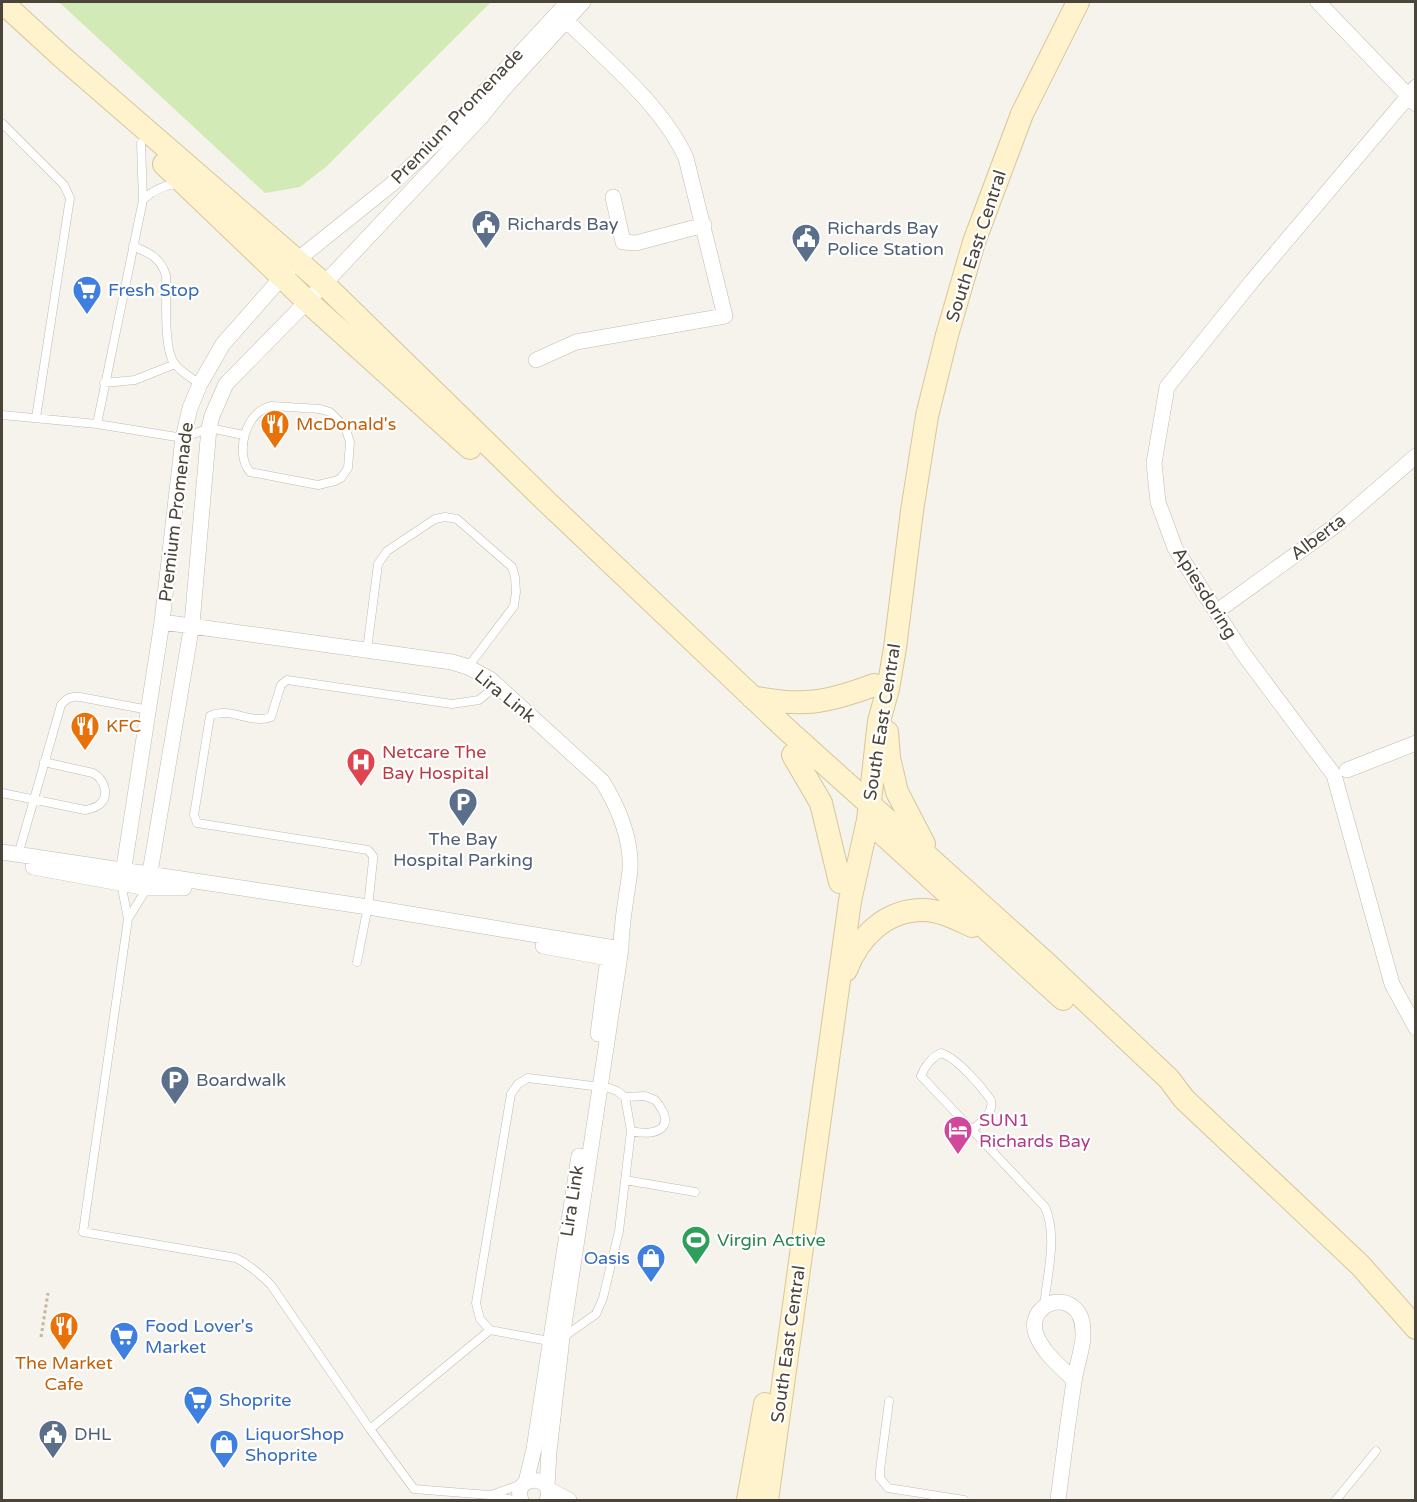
<svg xmlns="http://www.w3.org/2000/svg" width="1417" height="1502" font-family="'Varela Round',sans-serif">
<style>
.green{fill:#d2eab5}
.lines{fill:none;stroke-linecap:round;stroke-linejoin:round}
.lane-casing{stroke:#c2bbae;stroke-width:9}
.street-casing{stroke:#c2bbae;stroke-width:16}
.secondary-casing{stroke:#d6c79b;stroke-width:24}
.path{stroke:#c4b79f;stroke-width:3;stroke-dasharray:3 3;stroke-linecap:butt}
.lane{stroke:#fff;stroke-width:8}
.street{stroke:#fff;stroke-width:15}
.secondary{stroke:#fff3cd;stroke-width:22}
.labels{text-anchor:middle;stroke-width:4.5;stroke-linejoin:round;paint-order:stroke}
.street-label{font-size:18px;fill:#4b4439;stroke:#fff}
.service-label{font-size:18px;fill:#4e5e75;stroke:#fff;text-anchor:start}
.shop-label{font-size:18px;fill:#366cbe;stroke:#fff;text-anchor:start}
.food-label{font-size:18px;fill:#c56008;stroke:#fff;text-anchor:start}
.health-label{font-size:18px;fill:#be3a42;stroke:#fff;text-anchor:start}
.hotel-label{font-size:18px;fill:#b23c85;stroke:#fff;text-anchor:start}
.leisure-label{font-size:18px;fill:#27864d;stroke:#fff;text-anchor:start}
</style>
<rect width="100%" height="100%" fill="#f6f3ec"/>
<path class="green" d="M59 2H491L327 166 300 187 265 193Z"/>
<g class="lines">
<g class="lane-casing">
<path id="lane" d="M2 123 64 185 70 198 36 418
M143 200C153 190 163 185 178 184
M133 246C149 253 160 257 166 275 167 296 163 347 174 363 180 372 192 378 200 384
M104 383 135 380 175 364
M272 406 320 409 330 412 345 427 350 442 348 468 341 478 335 481 318 485 250 472C234 453 246 410 272 406Z
M2 415 97 424 183 438 209 428 244 435
M97 424 143 200 141 143
M367 650 378 564 387 551 435 519 445 517 457 519 512 567 515 577 516 592 514 606 468 667
M2 793 85 810C90 809 96 808 100 804 110 795 104 779 93 773L44 762
M18 855 61 705C67 698 71 696 80 697L149 710
M121 883 128 919 83 1232 236 1258C250 1265 260 1274 271 1285L370 1429 414 1489 489 1495 513 1500
M368 907 373 860V856L368 850 197 823 194 815 210 716C229 706 252 725 271 717L281 685 287 680 452 704 479 700 497 685
M128 919 147 888
M357 962 366 916
M528 1078 609 1088 617 1091 625 1097 631 1131 619 1231 603 1298 596 1314 562 1338 549 1341 490 1330 480 1319 476 1303 511 1094 518 1084Z
M625 1097 645 1096 655 1100C678 1127 658 1137 631 1131
M973 1129C982 1121 994 1113 991 1100 981 1086 957 1058 941 1053 932 1057 924 1067 921 1076L1045 1207C1058 1236 1047 1275 1044 1306
M625 1180 695 1192
M889 1401 880 1470V1478L888 1488 964 1500
M370 1429 490 1330
M491 1495 522 1484
M1336 1500 1376 1451"/>
</g>
<g class="street-casing">
<path id="street" d="M1318 2 1416 104
M1416 87 1253 280 1167 387 1154 463 1158 502 1175 548 1242 652 1334 775 1392 984 1416 1028
M613 197 623 242 636 243 704 225
M536 360 576 342 725 316 686 158C661 103 602 57 560 14
M1216 612 1335 526 1416 456
M162 622 452 662 468 667 490 679 602 781C618 806 632 840 630 870 627 896 621 922 621 949
M1347 770 1416 743
M2 852 368 907 621 949 562 1338 549 1452 547 1486
M33 867 147 888H184
M122 880 162 622 183 438 190 408 200 384 223 344 297 260 392 184 447 132 568 2
M148 884 192 624 209 428 212 416 226 384 324 284 481 117 502 91 583 2
M543 946 608 958 598 1034
M526 1482 534 1449 579 1156
M548 1489 569 1500
M521 1500C514 1483 535 1474 547 1486L549 1497 547 1500
M1058 1500C1063 1461 1068 1421 1074 1382 1076 1367 1082 1352 1083 1337 1083 1328 1083 1318 1077 1311 1060 1290 1027 1309 1036 1334 1042 1352 1061 1367 1074 1380"/>
</g>
<g class="secondary-casing">
<path id="secondary" d="M2 2 62 57 324 284 549 504 784 727 1046 963 1169 1079 1184 1099 1360 1265 1416 1328
M164 164 307 301 470 448
M752 697C803 707 826 703 874 685
M887 732 889 758 897 792 924 844
M793 755 821 803 840 882
M875 827 1063 999
M846 970C859 937 885 910 923 910 940 910 957 919 972 926
M748 1500 765 1404
M767 1500 850 901 868 820 879 721 888 689 895 648 912 511 927 416 947 335 974 242 1022 114 1078 2"/>
</g>
<path class="path" d="M41 1337 48 1293"/>
<use href="#lane" class="lane"/>
<use href="#street" class="street"/>
<use href="#secondary" class="secondary"/>
</g>
<defs>
<g id="civic-pin" transform="scale(1.5)"><path d="M0 17L-7.5 6A9.5 9.5 0 1 1 7.5 6Z" fill="#5c6f8a" stroke="#fff"/><path d="M-.6-6.5H3V-4.5H.6V-3L4-1V1h2V6H-6V1h2V-1L-.6-3ZM-1.2 2.5V6h2.4V2.5Z" fill="#fff"/></g>
<g id="supermarket-pin" transform="scale(1.5)"><path d="M0 17L-7.5 6A9.5 9.5 0 1 1 7.5 6Z" fill="#3f7fe0" stroke="#fff"/><path d="M-6-5.5h2.5l.6 2H6L4.5 2H-2.5L-4.4-4H-6ZM-1.5 3.2a1.3 1.3 0 1 0 .1 0ZM3 3.2a1.3 1.3 0 1 0 .1 0Z" fill="#fff"/></g>
<g id="restaurant-pin" transform="scale(1.5)"><path d="M0 17L-7.5 6A9.5 9.5 0 1 1 7.5 6Z" fill="#e8710a" stroke="#fff"/><path d="M-5-6h1v4h1v-4h1v4h1v-4h1v5L-1.5 .5V6h-2V.5L-5-1ZM5-6V6H3V1.5H1.5Q1.5-4 5-6Z" fill="#fff"/></g>
<g id="hospital-pin" transform="scale(1.5)"><path d="M0 17L-7.5 6A9.5 9.5 0 1 1 7.5 6Z" fill="#e0444e" stroke="#fff"/><path d="M-5-5h3v3.5h4V-5h3V5h-3V1.5h-4V5h-3Z" fill="#fff"/></g>
<g id="parking-pin" transform="scale(1.5)"><path d="M0 17L-7.5 6A9.5 9.5 0 1 1 7.5 6Z" fill="#5c6f8a" stroke="#fff"/><path d="M-3.5-5.5H1a3.5 3.5 0 0 1 0 7H-1V5.5H-3.5ZM-1-3.4V-.6H.8a1.4 1.4 0 0 0 0-2.8Z" fill="#fff"/></g>
<g id="hotel-pin" transform="scale(1.5)"><path d="M0 17L-7.5 6A9.5 9.5 0 1 1 7.5 6Z" fill="#d1479c" stroke="#fff"/><path d="M-6-4.5h1.5V1H6V5H4.5V3h-9V5H-6ZM-4 0a1.8 1.8 0 1 1 3.6 0ZM.5 0V-2.5h3Q6-2.5 6 0Z" fill="#fff"/></g>
<g id="stadium-pin" transform="scale(1.5)"><path d="M0 17L-7.5 6A9.5 9.5 0 1 1 7.5 6Z" fill="#2e9e5b" stroke="#fff"/><path d="M0-5a6.5 5 0 1 0 0 10a6.5 5 0 1 0 0-10ZM-3.5-1.8h7v3.6h-7Z" fill="#fff"/></g>
<g id="shop-pin" transform="scale(1.5)"><path d="M0 17L-7.5 6A9.5 9.5 0 1 1 7.5 6Z" fill="#3f7fe0" stroke="#fff"/><path d="M-5-2.5h2.3a2.7 3.5 0 0 1 5.4 0H5L5.5 6h-11ZM-1.5-2.5h3a1.5 2.3 0 0 0-3 0Z" fill="#fff"/></g>
</defs>
<g fill-rule="evenodd">
<use href="#civic-pin" x="486" y="224"/>
<use href="#civic-pin" x="806" y="238"/>
<use href="#supermarket-pin" x="87" y="290"/>
<use href="#restaurant-pin" x="275" y="424"/>
<use href="#restaurant-pin" x="85" y="726"/>
<use href="#hospital-pin" x="361" y="762"/>
<use href="#parking-pin" x="463" y="802"/>
<use href="#parking-pin" x="175" y="1080"/>
<use href="#hotel-pin" x="958" y="1130"/>
<use href="#stadium-pin" x="696" y="1240"/>
<use href="#shop-pin" x="651" y="1258"/>
<use href="#restaurant-pin" x="64" y="1326"/>
<use href="#supermarket-pin" x="124" y="1336"/>
<use href="#supermarket-pin" x="198" y="1400"/>
<use href="#civic-pin" x="53" y="1434"/>
<use href="#shop-pin" x="224" y="1444"/>
</g>
<g class="labels">
<g class="street-label">
<text transform="translate(457 116) rotate(-46)" y="6">Premium Promenade</text>
<text transform="translate(976 246) rotate(-72)" y="6">South East Central</text>
<text transform="translate(176 512) rotate(-83)" y="6">Premium Promenade</text>
<text transform="translate(1318 537) rotate(-37)" y="6">Alberta</text>
<text transform="translate(1205 593) rotate(58)" y="6">Apiesdoring</text>
<text transform="translate(505 696) rotate(39)" y="6">Lira Link</text>
<text transform="translate(882 722) rotate(-81)" y="6">South East Central</text>
<text transform="translate(572 1201) rotate(-81)" y="6">Lira Link</text>
<text transform="translate(788 1344) rotate(-82)" y="6">South East Central</text>
</g>
<g class="service-label">
<text x="507" y="230">Richards Bay</text>
<text x="827" y="234">Richards Bay<tspan x="827" dy="21">Police Station</tspan></text>
<text x="463" y="845" text-anchor="middle">The Bay<tspan x="463" dy="21">Hospital Parking</tspan></text>
<text x="196" y="1086">Boardwalk</text>
<text x="74" y="1440">DHL</text>
</g>
<g class="shop-label">
<text x="108" y="296">Fresh Stop</text>
<text x="630" y="1264" text-anchor="end">Oasis</text>
<text x="145" y="1332">Food Lover's<tspan x="145" dy="21">Market</tspan></text>
<text x="219" y="1406">Shoprite</text>
<text x="245" y="1440">LiquorShop<tspan x="245" dy="21">Shoprite</tspan></text>
</g>
<g class="food-label">
<text x="296" y="430">McDonald's</text>
<text x="106" y="732">KFC</text>
<text x="64" y="1369" text-anchor="middle">The Market<tspan x="64" dy="21">Cafe</tspan></text>
</g>
<g class="health-label">
<text x="382" y="758">Netcare The<tspan x="382" dy="21">Bay Hospital</tspan></text>
</g>
<g class="hotel-label">
<text x="979" y="1126">SUN1<tspan x="979" dy="21">Richards Bay</tspan></text>
</g>
<g class="leisure-label">
<text x="717" y="1246">Virgin Active</text>
</g>
</g>
<rect width="1417" height="1502" fill="none" stroke="#4b4439" stroke-width="6"/>
</svg>
